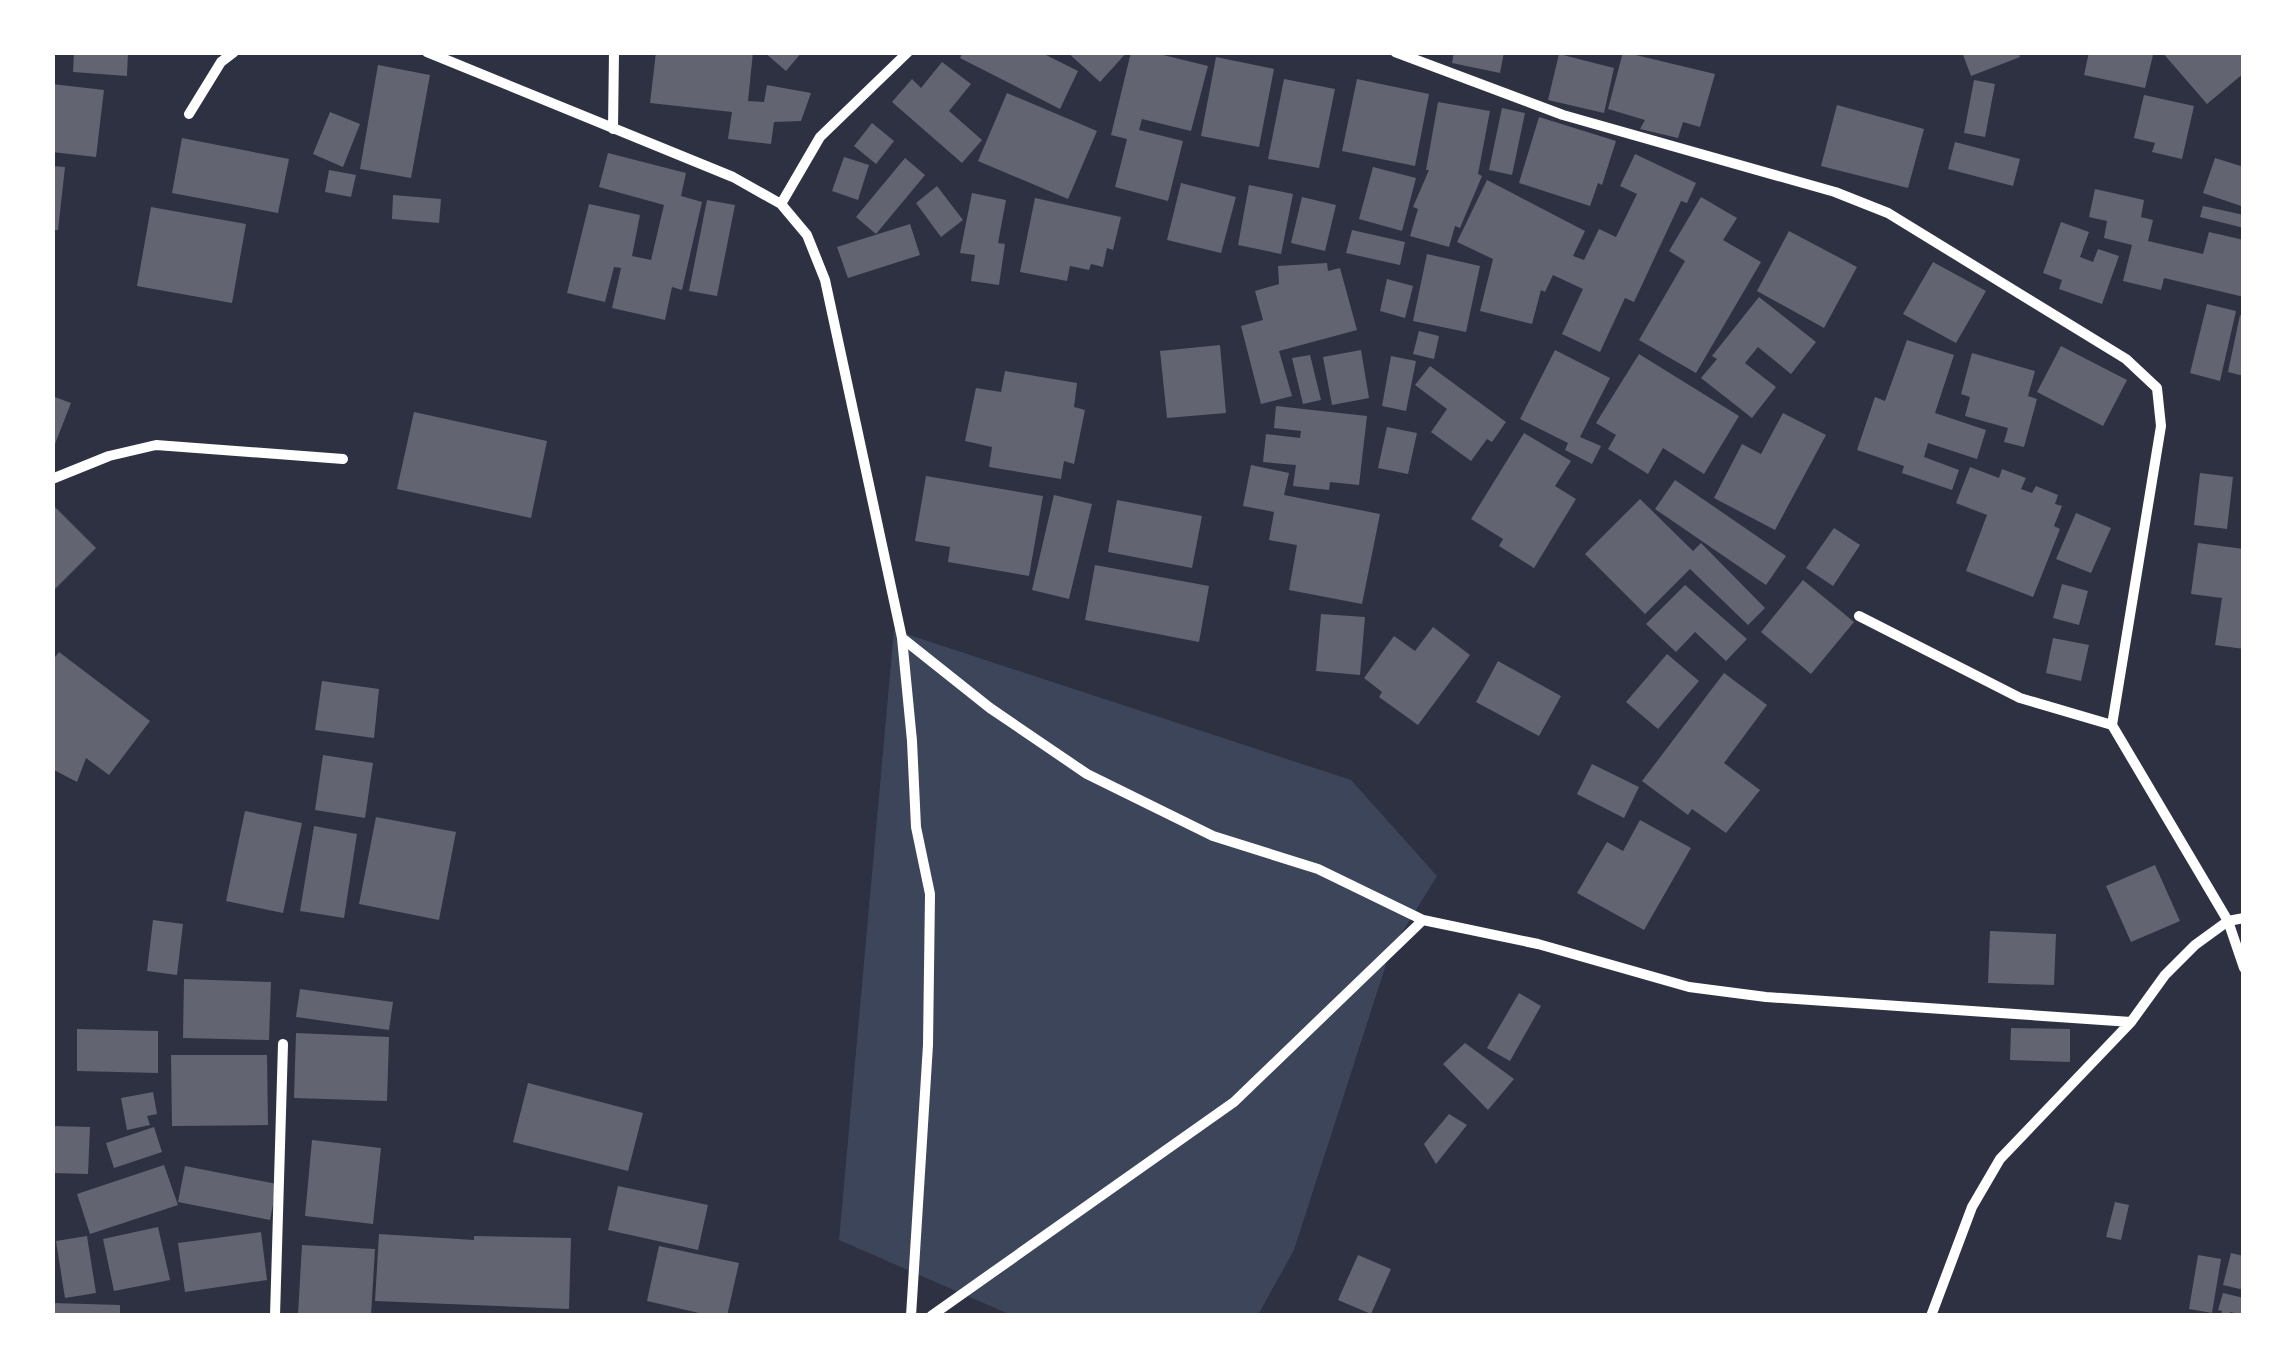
<svg xmlns="http://www.w3.org/2000/svg" width="2296" height="1368" font-family="'IBM Plex Sans',sans-serif">
<style>
.green{fill:#3c4559}
.building{fill:#626471}
.lines{fill:none;stroke-linecap:round;stroke-linejoin:round}
.minor{stroke:#fff;stroke-width:10}
</style>
<rect width="100%" height="100%" fill="#2d3142"/>
<path class="green" d="M894 630 1351 780 1437 876 1390 952 1294 1250 1258 1315H1011L839 1240Z"/>
<path class="building" d="M74 52H128L127 76 73 72Z
M656 52H753L748 101 764 102 767 85 811 93 801 121 774 122 771 144 728 139 732 112 650 103Z
M764 52H802L786 71Z
M963 52H1040L1078 71 1060 109 960 58Z
M1067 52H1127L1100 82Z
M1131 52 1155 53 1208 66 1191 131 1142 119 1139 130 1183 141 1168 201 1115 187 1127 139 1111 135Z
M1454 52H1504L1500 73 1452 63Z
M1623 52 1715 74 1700 127 1683 122 1678 138 1640 129 1645 120 1608 109Z
M1962 52H2018L2020 57 1971 76Z
M2089 52 2153 55 2145 88 2084 75Z
M2162 52H2244V73L2207 104Z
M1559 54 1614 68 1604 113 1548 100Z
M1216 57 1274 69 1259 147 1201 136Z
M942 62 971 84 949 111 982 140 962 163 892 102 912 79 921 88Z
M378 65 430 75 411 178 360 169Z
M1284 79 1335 89 1319 168 1268 159Z
M1357 79 1429 94 1415 166 1342 151Z
M1974 80 1995 84 1985 137 1964 133Z
M52 84 104 90 96 157 52 152Z
M1007 93 1097 131 1068 199 978 161Z
M2144 95 2194 106 2182 159 2152 152 2155 143 2134 138Z
M1438 102 1490 111 1478 174 1482 176 1460 228 1455 226 1449 247 1410 236 1418 209 1413 207 1429 170H1426Z
M1837 105 1924 129 1908 188 1821 166Z
M1502 108 1525 113 1512 175 1489 170Z
M330 112 360 124 343 167 313 154Z
M1539 117 1616 141 1602 185 1598 183 1590 206 1519 183Z
M872 123 894 141 876 164 854 146Z
M182 138 289 159 278 213 172 193Z
M1955 142 2020 159 2013 186 1948 169Z
M608 153 686 173 681 196 702 202 682 290 672 287 665 320 612 308 621 268 614 267 605 302 567 293 589 204 640 215 632 256 651 260 664 205 599 187Z
M1635 154 1696 183 1687 203 1681 201 1634 302 1625 298 1600 352 1562 334 1583 289 1553 275 1545 292 1541 290 1532 324 1480 311 1493 259 1457 242 1487 180 1585 231 1573 256 1584 260 1599 229 1616 237 1637 194 1620 186Z
M844 157 869 165 858 200 832 191Z
M905 158 925 175 876 234 856 217Z
M2215 158 2244 167V207L2203 193Z
M52 166 65 167 58 230H52Z
M1373 167 1416 178 1402 231 1359 219Z
M329 170 356 175 351 197 325 192Z
M1181 183 1236 197 1221 253 1167 240Z
M1249 185 1293 194 1281 254 1238 245Z
M937 186 963 220 941 237 916 203Z
M2095 189 2144 200 2141 217 2153 220 2148 241 2203 254 2209 232 2244 240V297L2164 278 2161 290 2123 281 2132 245 2104 238 2107 221 2089 217Z
M972 193 1006 200 998 243 1005 244 999 285 971 281 975 255 960 253Z
M393 195 441 199 439 223 392 219Z
M1302 197 1336 205 1325 251 1291 243Z
M1701 197 1737 218 1723 240 1761 262 1696 373 1639 340 1685 261 1669 251Z
M1035 198 1121 217 1113 250 1107 248 1103 267 1091 264 1089 270 1070 266 1067 281 1020 272Z
M707 200 735 205 717 296 689 291Z
M2203 206 2244 215V228L2200 217Z
M151 207 246 224 232 303 137 286Z
M2061 222 2089 232 2080 257 2093 262 2098 249 2119 256 2102 304 2059 289 2062 280 2043 273Z
M910 224 920 255 848 278 837 247Z
M1352 230 1405 242 1400 265 1346 253Z
M1789 231 1857 267 1824 328 1757 291Z
M1427 254 1480 266 1466 332 1413 321Z
M1933 262 1986 291 1956 343 1903 314Z
M1327 263 1328 271 1340 268 1357 330 1279 351 1292 396 1261 404 1241 326 1263 320 1255 291 1279 284 1278 266Z
M1387 279 1413 286 1405 318 1380 311Z
M1759 297 1816 342 1791 374 1758 347 1745 363 1776 387 1752 418 1701 378 1717 359 1712 356Z
M2207 304 2236 311 2220 381 2190 373Z
M2240 315 2244 316V376L2228 372Z
M1419 331 1439 336 1434 359 1413 354Z
M1907 340 1954 355 1935 413 1986 430 1977 459 1928 443 1924 457 1959 470 1952 490 1902 473 1904 466 1857 450 1875 397 1885 401Z
M1220 345 1226 413 1167 418 1160 351Z
M2061 346 2127 380 2103 426 2037 392Z
M1361 350 1369 398 1332 405 1323 357Z
M1555 350 1610 378 1580 437 1601 446 1592 464 1565 450 1568 443 1520 419Z
M1972 353 2035 371 2028 396 2037 399 2024 447 2004 442 2008 428 1965 416 1970 397 1961 394Z
M1639 354 1739 416 1704 474 1663 448 1648 474 1608 449 1616 435 1596 423Z
M1310 355 1321 400 1303 404 1292 358Z
M1391 356 1416 361 1406 411 1382 406Z
M1430 366 1506 422 1492 442 1487 439 1471 461 1431 432 1447 409 1415 385Z
M1005 371 1077 383 1074 407 1085 410 1074 464 1064 461 1061 479 989 467 992 447 965 441 976 388 1001 392Z
M52 396 71 403 53 449H52Z
M1276 406 1367 416 1359 485 1330 482 1329 490 1293 486 1296 465 1263 462 1266 434 1300 438 1301 431 1274 428Z
M414 412 547 441 531 518 397 489Z
M1783 413 1826 435 1775 530 1714 498 1742 444 1761 454Z
M1387 427 1417 433 1408 474 1378 468Z
M1524 433 1571 461 1555 486 1576 499 1534 568 1499 546 1503 539 1471 519Z
M1251 465 1289 473 1284 495 1380 514 1362 604 1289 590 1297 545 1269 540 1274 512 1243 506Z
M1970 467 1999 478 2002 469 2026 478 2021 489 2032 493 2036 486 2058 495 2055 504 2062 506 2054 526 2060 529 2033 597 1966 571 1987 515 1956 503Z
M2200 473 2233 477 2227 529 2194 525Z
M926 476 1043 496 1029 576 948 562 950 547 915 541Z
M1675 480 1786 556 1766 585 1655 509Z
M1054 495 1092 504 1069 599 1032 590Z
M1640 499 1693 551 1701 543 1765 608 1748 625 1690 569 1645 614 1585 554Z
M1117 500 1202 516 1192 568 1108 552Z
M52 504 96 548 52 592Z
M2076 513 2111 528 2091 573 2056 559Z
M1834 528 1860 545 1833 586 1806 568Z
M2198 543 2244 549V649L2215 645 2222 598 2191 594Z
M1095 565 1209 586 1199 642 1085 620Z
M1803 580 1854 622 1811 674 1761 632Z
M2062 584 2088 591 2079 625 2053 618Z
M1685 585 1747 639 1726 661 1695 632 1676 652 1646 624Z
M1321 614 1365 617 1360 675 1316 671Z
M1433 627 1470 655 1418 725 1379 697 1382 692 1364 678 1394 636 1415 651Z
M2053 638 2089 645 2081 681 2046 673Z
M59 652 150 721 109 775 86 758 77 782 52 769V661Z
M1667 654 1699 681 1658 729 1626 702Z
M1498 661 1561 696 1539 736 1476 702Z
M1724 673 1767 705 1724 763 1760 790 1726 833 1692 809 1688 815 1642 781Z
M322 681 379 689 374 738 315 730Z
M323 755 373 763 365 818 315 810Z
M1592 764 1639 787 1624 818 1577 794Z
M245 811 302 823 283 913 226 901Z
M376 817 456 832 439 920 359 904Z
M1640 820 1691 848 1644 930 1577 893 1607 842 1623 851Z
M314 826 357 834 344 918 300 911Z
M2155 865 2180 921 2131 942 2106 886Z
M153 920 183 924 177 975 147 971Z
M1990 931 2056 934 2054 985 1988 983Z
M184 979 271 982 269 1040 183 1038Z
M300 989 393 1002 389 1030 296 1017Z
M1519 993 1541 1006 1510 1061 1487 1048Z
M2011 1028 2070 1029V1062L2010 1060Z
M77 1029 158 1031V1073L77 1071Z
M296 1033 389 1037 387 1101 294 1098Z
M1465 1043 1514 1079 1488 1110 1443 1064Z
M171 1055H267L268 1125 172 1126Z
M528 1083 643 1113 628 1171 513 1142Z
M153 1092 157 1114 147 1116 150 1125 127 1130 121 1098Z
M1449 1114 1467 1125 1436 1164 1424 1144Z
M52 1126 90 1127 88 1174 52 1173Z
M154 1127 162 1152 114 1168 106 1143Z
M312 1140 381 1148 373 1224 305 1216Z
M164 1165 178 1205 90 1234 77 1194Z
M185 1166 277 1184 270 1220 178 1202Z
M618 1186 708 1205 698 1250 608 1230Z
M2115 1202 2129 1205 2121 1240 2106 1237Z
M158 1227 170 1280 114 1291 103 1239Z
M261 1232 267 1280 185 1292 178 1243Z
M379 1234 474 1240V1236L571 1238 569 1309 375 1301Z
M87 1236 96 1293 65 1298 56 1241Z
M302 1245 375 1249 371 1316 298 1314Z
M659 1246 739 1263 727 1316H712L647 1301Z
M2231 1253 2244 1256V1290L2223 1285Z
M1358 1255 1391 1269 1371 1314 1338 1300Z
M2198 1255 2221 1259 2212 1313 2189 1309Z
M2223 1293 2244 1298V1315L2230 1312V1316H2221L2222 1311 2218 1310Z
M52 1303 120 1305V1316H52Z"/>
<g class="lines">
<path class="minor" d="M427 52 733 177 781 204 807 235 825 280 902 638 990 708 1087 774 1213 836 1318 869 1423 920 1538 944 1689 987 1766 997 2131 1022
M1395 52 1563 115 1835 192 1888 213 2126 359 2157 388 2161 426 2112 725 2228 921 2244 968
M189 114 221 62 234 52
M613 129 614 52
M781 204 820 137 908 52
M52 479 109 456 156 445 343 459
M1859 616 2020 698 2112 725
M902 638 912 741 916 827 930 894 928 1045 911 1316
M275 1316 283 1044
M931 1316 1234 1102 1423 920
M1931 1316 1972 1207 2000 1159 2131 1022 2165 975 2195 945 2228 921 2244 918"/>
</g>
<rect width="2296" height="1368" fill="none" stroke="#ffffff" stroke-width="110"/>
</svg>
